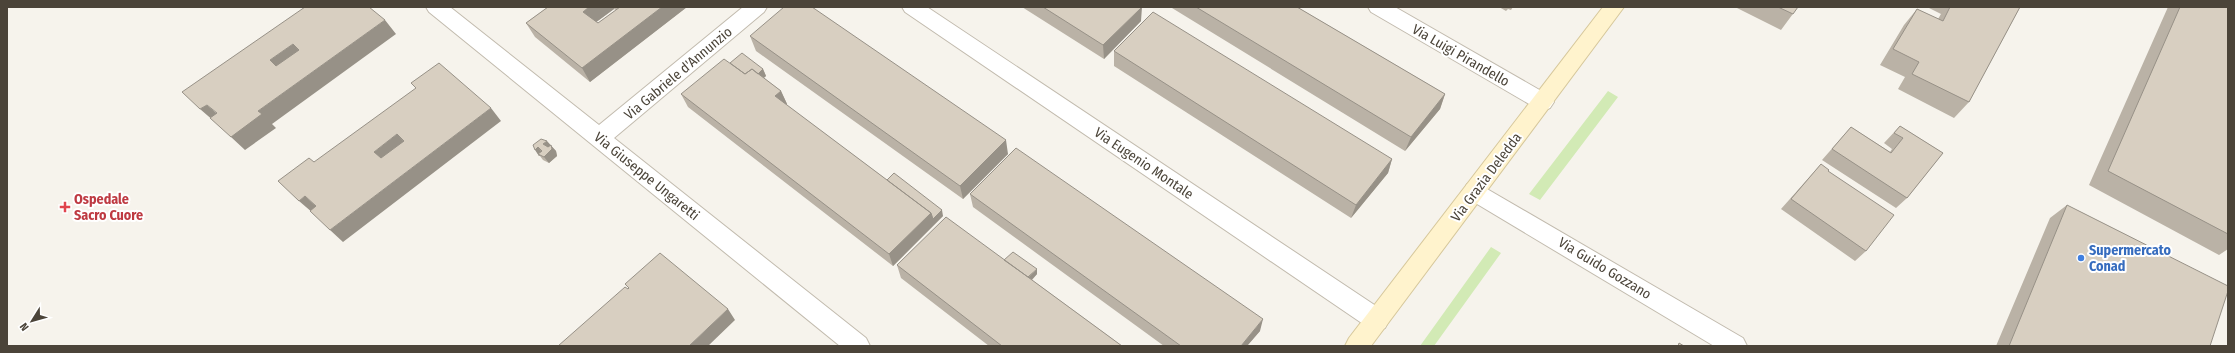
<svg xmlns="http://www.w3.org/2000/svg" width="2235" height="353" font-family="'Fira Sans Condensed',sans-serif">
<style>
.green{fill:#d2eab5}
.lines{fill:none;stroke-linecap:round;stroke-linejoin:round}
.street-casing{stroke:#c2bbae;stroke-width:2}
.secondary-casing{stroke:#d6c79b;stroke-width:2}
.street{fill:#fff;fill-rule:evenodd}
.secondary{fill:#fff3cd;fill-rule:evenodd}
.wall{fill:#bab2a6;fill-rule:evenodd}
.shaded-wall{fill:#979187}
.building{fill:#d8cfc1;stroke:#979187;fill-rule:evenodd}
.health-dot{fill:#e0444e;stroke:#fff;stroke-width:1.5}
.shop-dot{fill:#3f7fe0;stroke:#fff;stroke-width:1.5}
.labels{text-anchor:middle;stroke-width:4;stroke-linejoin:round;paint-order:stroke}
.street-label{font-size:14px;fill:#4b4439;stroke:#fff}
.health-label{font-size:14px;font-weight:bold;fill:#be3a42;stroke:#fff;text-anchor:start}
.shop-label{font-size:14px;font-weight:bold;fill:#366cbe;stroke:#fff;text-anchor:start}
</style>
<rect width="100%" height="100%" fill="#f6f3ec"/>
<path class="green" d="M1608 91 1618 97 1540 200 1529 194Z
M1491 247 1501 253 1434 346H1420Z"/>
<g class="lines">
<g class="street-casing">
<path id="street" d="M426 7H450L599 125 743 7H767L764 12 614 138 866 338 870 346H840L429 12Z
M902 7H927L1385 312 1389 320 1385 328 1377 331 1369 328 905 12Z
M1368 7H1395L1550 96 1554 102 1550 108 1543 111 1536 108 1371 12Z
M1475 182 1743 338 1747 346H1714L1467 198 1464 191 1467 184Z"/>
</g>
<g class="secondary-casing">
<path id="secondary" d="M1603 7H1624L1371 346H1345L1349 338Z"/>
</g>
<use href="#street" class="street"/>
<use href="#secondary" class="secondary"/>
</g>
<path class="wall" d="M548 7H687L590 82 535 37 526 23ZM614 9 616 10 598 23 596 22Z
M1022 7H1141V21L1104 59Z
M1172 7H1297L1445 94 1440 109 1405 151 1172 8Z
M1499 7H1513L1511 10 1508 9 1506 11Z
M1735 7H1798L1781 30Z
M1927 7H2020L1969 102 1954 118 1898 89 1905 77 1880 65 1904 25 1917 9 1938 19 1941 14Z
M2168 7H2228V249L2219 255 2089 185Z
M750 36 1008 154 963 199 756 51Z
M1114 51 1392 159 1388 173 1351 218 1114 66Z
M763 69 766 76 764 78 781 91 787 104 786 105 887 180 943 216 893 266 688 107 681 94Z
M1900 126 1943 153 1907 198 1896 208 1822 160 1851 127 1890 152 1892 149 1884 143Z
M533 145H550L556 151 557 156 549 163 543 160 540 156H539Z
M1821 164 1828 171 1866 251 1855 261 1781 209Z
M970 194 1260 331 1247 346H1164L973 207Z
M2067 205 2210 346H1996L2050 218Z
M1004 260 1037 274 1032 280 1122 346H989L901 278 897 265Z"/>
<path class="shaded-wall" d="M589 7H614V9L591 26 583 12Z
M662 7H687L590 82 582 68Z
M1142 7 1141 21 1104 59 1103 45Z
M385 20 396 34 272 124 276 128 245 150 231 137 258 111Z
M293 44 306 58 283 73 270 60Z
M763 69 766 76 751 88 749 81Z
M781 91 787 104 780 110 775 96Z
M1445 94 1440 109 1405 151 1411 137Z
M207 105 222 118 215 122 200 109Z
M491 108 501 121 343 242 330 230Z
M397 134 409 147 386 165 374 152Z
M1006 140 1008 154 963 199 960 186Z
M547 141 556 151 557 156 549 163 544 157 548 150 543 144Z
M538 147 543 154H538L540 156H539L535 150Z
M1392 159 1388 173 1351 218 1356 205Z
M305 196 319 209 313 213 299 201Z
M942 210 943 216 893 266 889 254 931 213Z
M1037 269V274L1026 286 1025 281Z
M728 309 735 320 708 346H689Z
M1263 319 1260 331 1247 346H1241Z"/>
<path class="building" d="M305 7H369L385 20 258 111 262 114 231 137 210 118 217 113 207 105 200 109 182 92ZM293 44 299 50 276 66 270 60Z
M548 7H589L583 12 598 23 620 7H662L582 68 526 23Z
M784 7H812L1006 140 960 186 750 36Z
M1043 7H1142L1103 45Z
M1196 7H1297L1445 94 1411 137Z
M1778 7H1798L1793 14Z
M1950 7H2020L1969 102 1912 74 1919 62 1893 49 1917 9 1943 21Z
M2180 7H2228V234L2108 171Z
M1153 12 1392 159 1356 205 1114 51Z
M742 53 763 69 758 74 752 69 745 74 730 63Z
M724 59 745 74 752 69 781 91 775 96 931 213 889 254 681 94Z
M439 63 491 108 330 230 310 211 316 206 305 196 299 201 278 181 309 158 314 162 416 88 411 83ZM397 134 404 141 381 158 374 152Z
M1900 126 1943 153 1907 198 1832 149 1851 127 1891 153 1903 138 1894 133Z
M541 139 547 141 543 144 548 147 551 145 552 149 544 157 538 154 542 151 538 147 535 150 533 145Z
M1016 148 1263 319 1241 346H1181L970 194Z
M1821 164 1829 170 1828 171 1894 215 1866 251 1791 199Z
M894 173 942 210 933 219 931 213 887 180Z
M2067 205 2228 286V291L2210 346H2009Z
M946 217 1122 346H1002L897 265Z
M1013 252 1037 269 1028 277 1004 260Z
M660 253 728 309 689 346H611L610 345 609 346H558L625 287 628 289 629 288 625 284Z
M1679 343 1684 346H1678Z"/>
<path class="health-dot" d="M63 201h4v4h4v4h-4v4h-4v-4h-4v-4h4z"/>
<circle class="shop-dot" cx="2081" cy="258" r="4"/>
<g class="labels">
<g class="street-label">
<text transform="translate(1461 55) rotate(30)" y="5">Via Luigi Pirandello</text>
<text transform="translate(678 73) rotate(-40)" y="5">Via Gabriele d'Annunzio</text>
<text transform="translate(1144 163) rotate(34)" y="5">Via Eugenio Montale</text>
<text transform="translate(647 176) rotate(39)" y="5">Via Giuseppe Ungaretti</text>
<text transform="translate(1486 177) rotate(-53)" y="5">Via Grazia Deledda</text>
<text transform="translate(1605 268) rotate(31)" y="5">Via Guido Gozzano</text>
</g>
<g class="health-label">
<text x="74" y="204">Ospedale<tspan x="74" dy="16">Sacro Cuore</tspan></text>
</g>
<g class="shop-label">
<text x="2089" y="255">Supermercato<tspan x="2089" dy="16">Conad</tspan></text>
</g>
</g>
<rect width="2235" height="353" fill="none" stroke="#4b4439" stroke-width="16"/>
<g transform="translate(32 321) rotate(233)" stroke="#ffffff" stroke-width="3" paint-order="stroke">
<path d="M0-3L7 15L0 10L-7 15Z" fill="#4b4439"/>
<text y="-6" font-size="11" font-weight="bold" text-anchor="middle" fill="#4b4439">N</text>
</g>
</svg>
